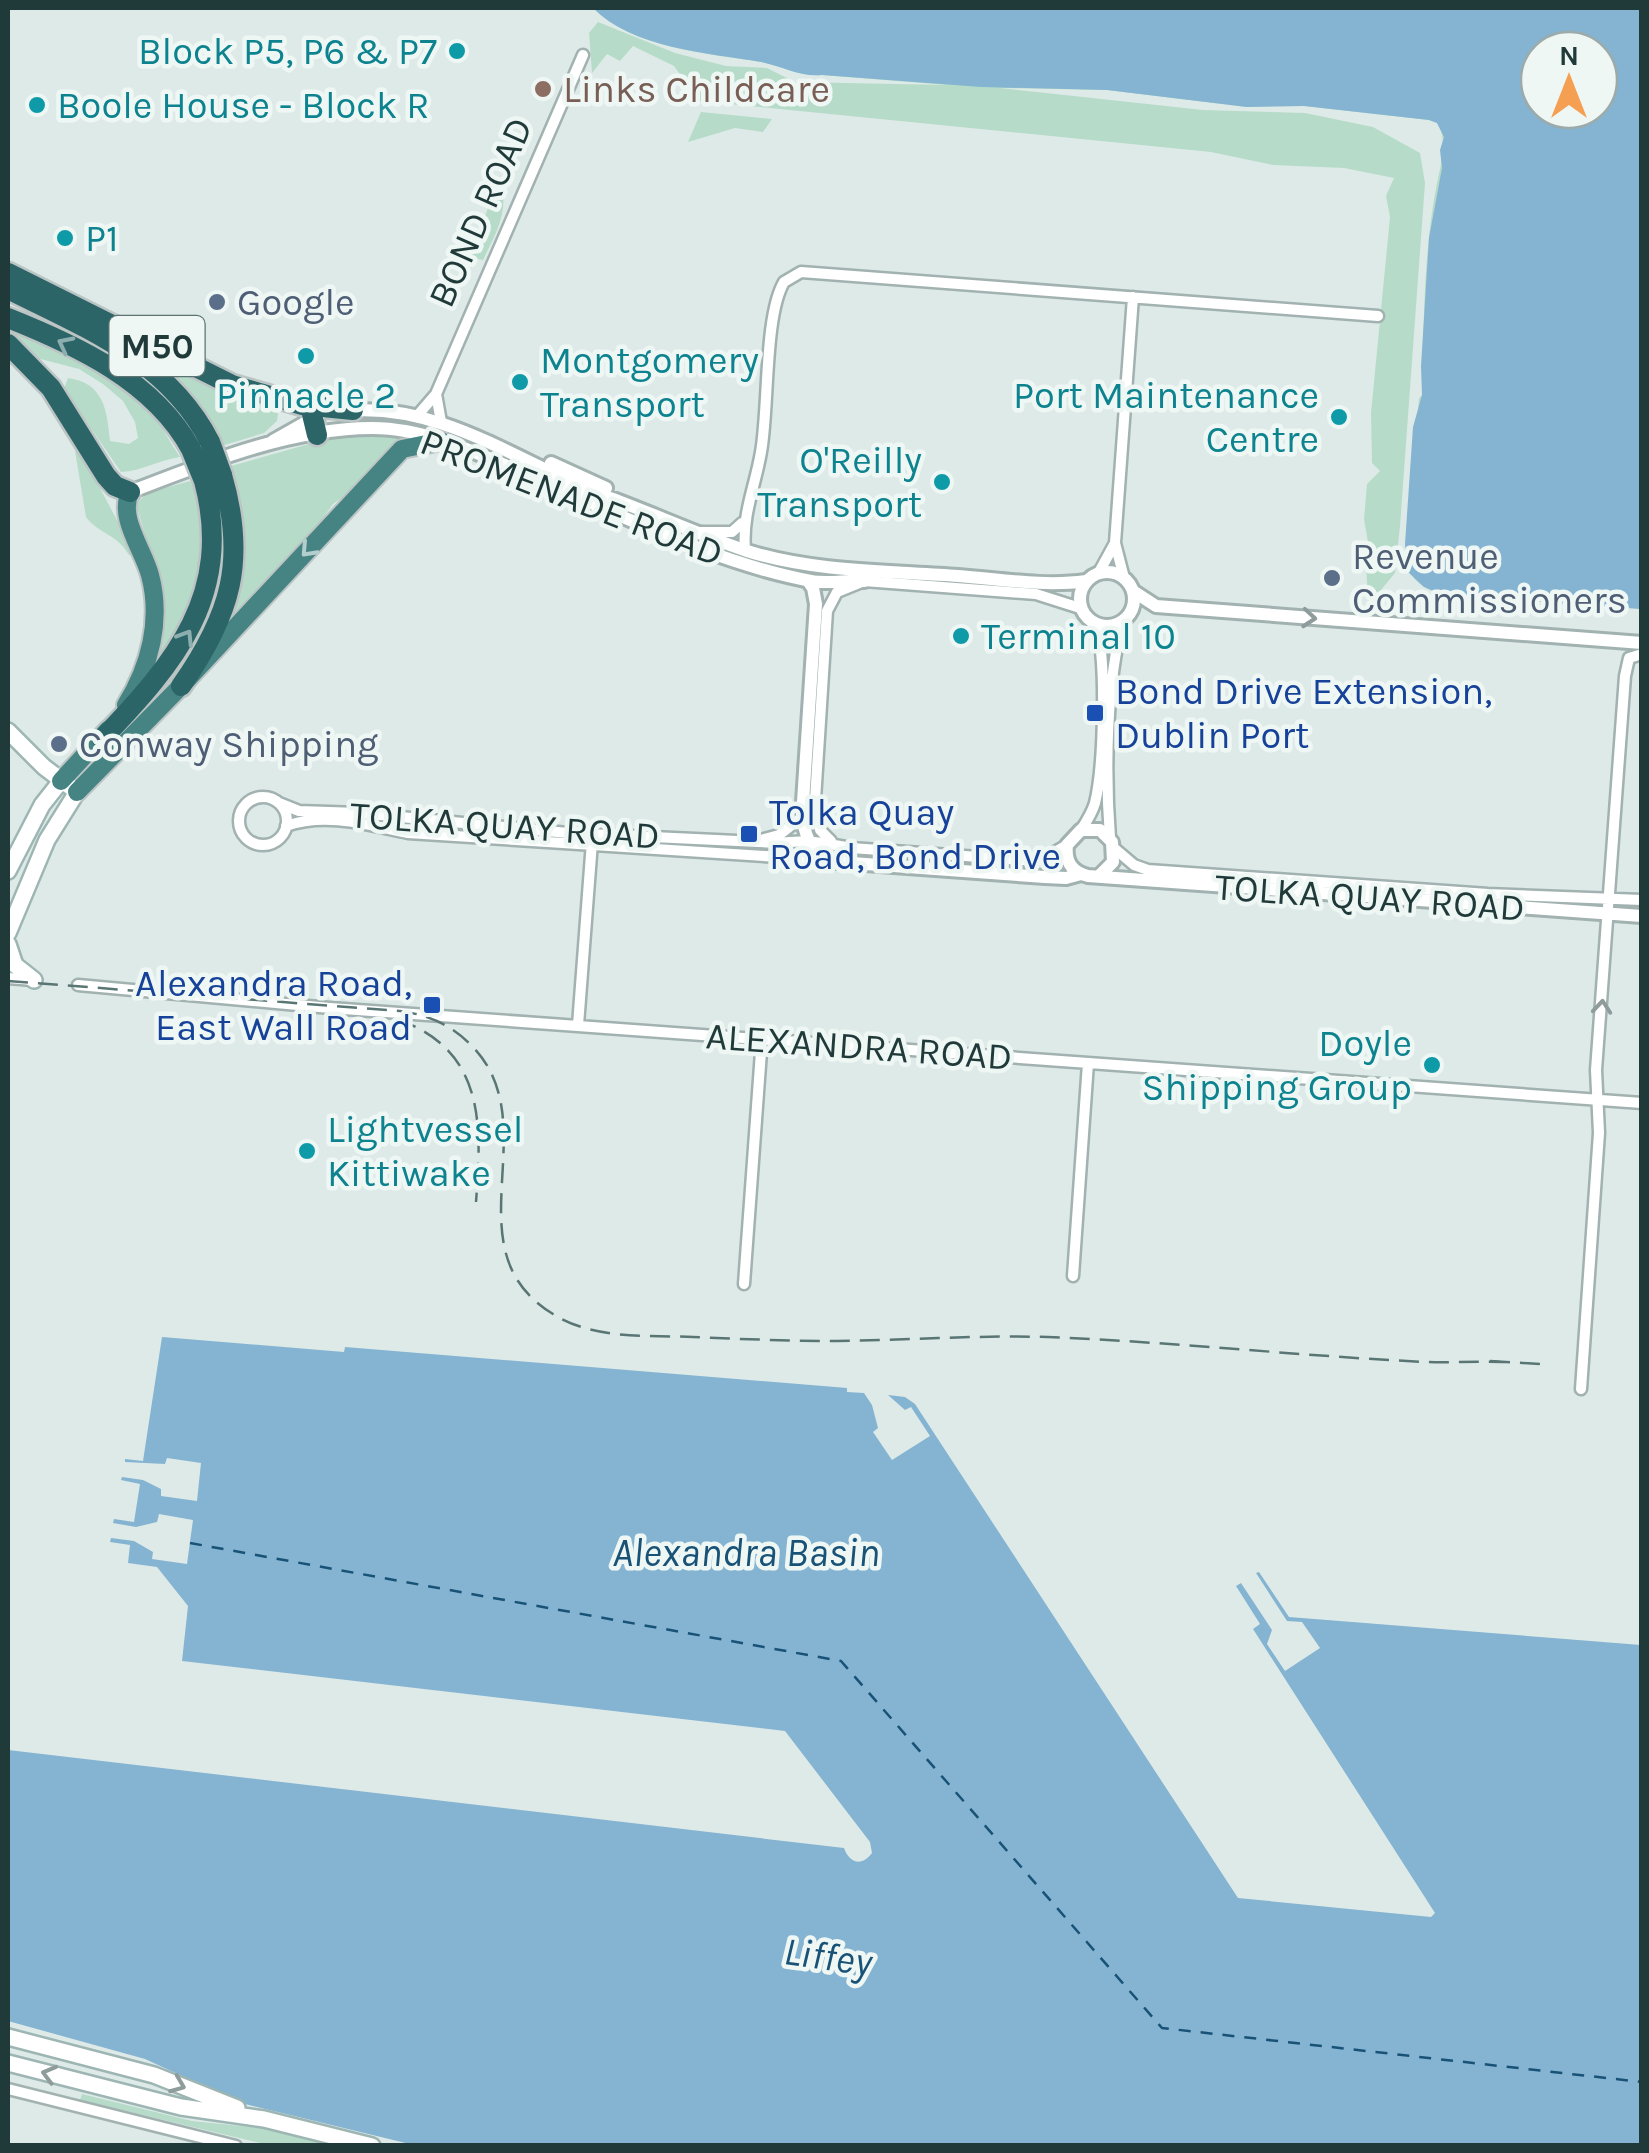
<svg xmlns="http://www.w3.org/2000/svg" width="1649" height="2153" font-family="Karla,sans-serif">
<style>
.green{fill:#b6dcc9;fill-rule:evenodd}
.water{fill:#84b4d1;fill-rule:evenodd}
.lines{fill:none;stroke-linecap:round;stroke-linejoin:round}
.ferry{stroke:#195277;stroke-width:2.5;stroke-dasharray:12 10;stroke-linecap:butt}
.minor-casing{stroke:#a1b2b0;stroke-width:15}
.tertiary-casing{stroke:#a1b2b0;stroke-width:18}
.secondary-casing{stroke:#9db6b3;stroke-width:20}
.trunk-casing{stroke:#bcc4c4;stroke-width:22}
.motorway-casing{stroke:#bcc4c4;stroke-width:25}
.minor{stroke:#fff;stroke-width:10}
.tertiary{stroke:#fff;stroke-width:12}
.secondary{stroke:#fff;stroke-width:15}
.trunk{stroke:#468383;stroke-width:18}
.motorway{stroke:#2b6567;stroke-width:20}
.rail{stroke:#597675;stroke-width:2.5;stroke-dasharray:20 10;stroke-linecap:butt}
.motorway-bridge-casing{stroke:#bcc4c4;stroke-width:25;stroke-linecap:butt}
.motorway-bridge{stroke:#2b6567;stroke-width:20}
.oneway{stroke:#8daeae}
.oneway2{stroke:#b4cecd}
.oneway3{stroke:#8f9c9c}
.culture-dot{fill:#0f9aa8;stroke:#eff7f5;stroke-width:4}
.education-dot{fill:#8d6e63;stroke:#eff7f5;stroke-width:4}
.service-dot{fill:#5c6f8a;stroke:#eff7f5;stroke-width:4}
.transit-dot{fill:#1a4fb4;stroke:#eff7f5;stroke-width:4}
.labels{text-anchor:middle;stroke-width:9;stroke-linejoin:round;paint-order:stroke}
.shield{fill:#eff7f5;stroke:#5d7371;stroke-width:2.5}
.shield-label{font-size:35px;font-weight:bold;fill:#1f3a39}
.culture-label{font-size:38px;fill:#0d838f;stroke:#eff7f5;text-anchor:start}
.education-label{font-size:38px;fill:#785e54;stroke:#eff7f5;text-anchor:start}
.street-label{font-size:38px;fill:#1f3a39;stroke:#eff7f5}
.service-label{font-size:38px;fill:#4e5e75;stroke:#eff7f5;text-anchor:start}
.transit-label{font-size:38px;fill:#164399;stroke:#eff7f5;text-anchor:start}
.water-label{font-size:40px;font-style:italic;fill:#195277;stroke:#eff7f5}
</style>
<rect width="100%" height="100%" fill="#deeae8"/>
<path class="green" d="M593 8H1641V609L1443 595C1422 588 1408 579 1405 556L1419 398 1422 395C1424 325 1423 253 1437 183 1441 165 1448 139 1437 123L1429 120 1304 106 1247 107 1107 90 1000 88 1203 110 1305 113 1373 127 1420 153 1425 183 1400 526 1395 573 1371 602 1368 601 1366 562 1369 548 1364 519 1367 484 1380 471 1372 463 1371 413 1390 217 1386 196 1394 178 1344 168 1273 165 1211 152 699 101 674 66 633 46 620 61 607 54 592 73 589 33 598 22 675 53 726 66 767 68 795 82 947 85 822 75C799 77 783 66 761 62 706 53 635 49 593 8ZM1539 50H1599V110H1539Z
M701 112 772 119 763 132 735 128 688 142Z
M499 178C511 209 496 233 483 260L470 257Z
M8 329C58 347 123 370 155 417 164 430 171 444 180 457 159 460 142 471 121 472L64 389 68 378C104 383 107 410 110 441L129 444 138 438 135 422 123 401 103 384 79 369 29 356 8 336Z
M146 353 267 407 278 413 277 421 264 433 221 446Z
M389 435 398 436 399 440 350 492 333 504 313 532 225 626 240 513 231 466 337 436Z
M75 451 83 456 136 556 129 555C116 533 100 535 86 517Z
M190 481 193 487 197 486C204 526 209 573 192 612 182 636 164 658 151 680V555L136 504 147 493Z
M82 2094 192 2121 299 2132 355 2145H269L80 2100Z"/>
<path class="water" d="M593 8H1641V609L1443 595 1424 587 1408 572 1405 544 1413 427 1422 395 1421 366 1429 238 1442 168 1440 150 1444 137 1437 123 1429 120 1304 106 1247 107 1107 90 981 87 822 75C799 77 783 66 761 62 708 53 632 48 593 8ZM1539 50H1599V110H1539Z
M162 1337 344 1352 345 1347 847 1388V1392L864 1393 872 1405 878 1428 873 1432 892 1460 930 1436 911 1407 905 1410 888 1395 905 1397 915 1404 1238 1898 1431 1917 1435 1913 1253 1629 1260 1624 1236 1586 1241 1583 1272 1630 1267 1644 1285 1671 1320 1648 1302 1622 1287 1621 1256 1573 1259 1572 1289 1617 1641 1645V2145L418 2146 241 2103 145 2059 8 2021V1750L844 1848C849 1863 862 1867 872 1853L870 1842 785 1731 182 1661 188 1606 157 1567 128 1563 130 1545 110 1542 111 1538 134 1541 153 1552 152 1559 187 1564 193 1520 159 1514 157 1522 136 1527 113 1523 114 1519 134 1522 140 1484 121 1480 122 1477 143 1480 161 1489V1496L197 1501 201 1463 167 1458 165 1464 125 1462V1459L143 1461Z"/>
<g class="lines">
<path class="ferry" d="M190 1543 841 1661 1162 2028 1642 2082"/>
<g class="minor-casing">
<path id="minor" d="M436 394 441 422
M417 416 436 394 583 55
M701 532H732L742 523
M1115 543 1133 297
M745 550C742 514 755 487 761 452 769 408 764 316 784 282L801 272 1378 316
M1098 574 1115 543 1124 578
M239 821a24 24 0 1 1 48 0a24 24 0 1 1-48 0Z
M279 803 299 811 359 813 568 833 778 843C806 839 825 843 851 848L1023 860 1044 858 1067 845
M286 826C326 812 368 825 408 833L826 860
M1081 830C1087 821 1092 813 1095 803 1104 766 1107 659 1096 625
M1110 838C1105 773 1106 683 1123 621
M764 839 779 835 802 817
M831 841 820 830 815 800 827 611 837 592 864 581 1036 594 1080 608
M1114 848 1134 865 1148 870 1488 894 1642 900
M8 978 33 980
M78 985 330 1008 1642 1103
M578 1025 592 842
M1073 1276 1088 1063
M744 1284 762 1038
M1581 1389 1599 1133 1596 1070 1625 676 1629 658 1642 654
M8 2089 236 2146"/>
</g>
<g class="tertiary-casing">
<path id="tertiary" d="M348 411C443 403 520 464 605 496 652 513 699 535 747 551 814 572 888 571 958 576 1000 579 1044 587 1086 581
M273 441 319 415
M551 463 606 488
M130 492C205 463 291 428 372 428 433 428 491 460 546 483 631 520 720 564 811 581 827 584 847 580 864 581
M1080 599a27 27 0 1 1 54 0a27 27 0 1 1-54 0Z
M808 581 813 588 816 604 802 817C806 839 813 859 838 862L1045 877 1066 878 1081 874
M1133 591 1156 606 1642 643
M1100 875 1113 862 1112 842 1100 830H1081L1067 845C1065 862 1072 872 1088 876L1642 916"/>
</g>
<g class="secondary-casing">
<path id="secondary" d="M8 731 44 767 77 792 47 840 8 933
M8 871 42 805 61 781
M8 944 15 965 34 980
M8 2037 154 2075 237 2108
M8 2063 181 2107 264 2119 372 2146"/>
</g>
<g class="trunk-casing">
<path id="trunk" d="M126 705C150 666 162 620 150 575 143 549 118 518 130 492
M61 781 108 730
M77 792 181 686 402 449 441 441"/>
</g>
<g class="motorway-casing">
<path id="motorway" d="M8 273 232 385 302 405 353 410
M8 289C86 328 168 360 210 442
M8 318C76 345 154 381 191 449
M8 344 51 388 106 476 115 486 130 492
M310 406 317 435
M181 686C231 615 247 560 222 475
M102 739C175 663 234 594 204 481"/>
</g>
<use href="#minor" class="minor"/>
<use href="#tertiary" class="tertiary"/>
<use href="#secondary" class="secondary"/>
<use href="#trunk" class="trunk"/>
<use href="#motorway" class="motorway"/>
<path class="rail" d="M8 981 400 1011C429 1015 452 1025 473 1047 548 1126 448 1250 553 1314 594 1340 647 1335 693 1337 741 1339 789 1341 837 1341 907 1340 978 1335 1048 1337 1174 1342 1300 1356 1426 1362 1451 1363 1476 1361 1502 1362
M397 1019C485 1050 482 1124 476 1202
M1490 1361 1540 1364"/>
<g class="motorway-bridge-casing">
<path id="motorway-bridge" d="M210 442 222 475
M191 449 204 481"/>
</g>
<use href="#motorway-bridge" class="motorway-bridge"/>
</g>
<defs><path id="oneway-chevron" d="M-2-3.5L2.5 0L-2 3.5" fill="none" stroke-width="1.6" stroke-linecap="round" stroke-linejoin="round" transform="scale(2.5)"/></defs>
<g class="oneway">
<use href="#oneway-chevron" transform="translate(65 344) rotate(-153)"/>
<use href="#oneway-chevron" transform="translate(186 637) rotate(-58)"/>
</g>
<use class="oneway2" href="#oneway-chevron" transform="translate(308 550) rotate(133)"/>
<g class="oneway3">
<use href="#oneway-chevron" transform="translate(1309 618) rotate(5)"/>
<use href="#oneway-chevron" transform="translate(1602 1007) rotate(-85)"/>
<use href="#oneway-chevron" transform="translate(49 2074) rotate(-165)"/>
<use href="#oneway-chevron" transform="translate(178 2085) rotate(22)"/>
</g>
<g class="culture-dot">
<circle cx="457" cy="51" r="10"/>
<circle cx="37" cy="105" r="10"/>
<circle cx="65" cy="238" r="10"/>
<circle cx="306" cy="356" r="10"/>
<circle cx="520" cy="382" r="10"/>
<circle cx="1339" cy="417" r="10"/>
<circle cx="942" cy="482" r="10"/>
<circle cx="961" cy="636" r="10"/>
<circle cx="1432" cy="1065" r="10"/>
<circle cx="307" cy="1151" r="10"/>
</g>
<circle class="education-dot" cx="543" cy="89" r="10"/>
<g class="service-dot">
<circle cx="217" cy="302" r="10"/>
<circle cx="1332" cy="578" r="10"/>
<circle cx="59" cy="744" r="10"/>
</g>
<g class="transit-dot">
<rect x="1085" y="703" width="20" height="20" rx="5"/>
<rect x="739" y="824" width="20" height="20" rx="5"/>
<rect x="422" y="995" width="20" height="20" rx="5"/>
</g>
<g class="labels">
<rect class="shield" x="109.5" y="316" width="95" height="60" rx="8"/>
<g class="shield-label">
<text x="157" y="358">M50</text>
</g>
<g class="culture-label">
<text x="437" y="64" text-anchor="end">Block P5, P6 &amp; P7</text>
<text x="57" y="118">Boole House - Block R</text>
<text x="85" y="251">P1</text>
<text x="540" y="373">Montgomery<tspan x="540" dy="44">Transport</tspan></text>
<text x="306" y="408" text-anchor="middle">Pinnacle 2</text>
<text x="1319" y="408" text-anchor="end">Port Maintenance<tspan x="1319" dy="44">Centre</tspan></text>
<text x="922" y="473" text-anchor="end">O'Reilly<tspan x="922" dy="44">Transport</tspan></text>
<text x="981" y="649">Terminal 10</text>
<text x="1412" y="1056" text-anchor="end">Doyle<tspan x="1412" dy="44">Shipping Group</tspan></text>
<text x="327" y="1142">Lightvessel<tspan x="327" dy="44">Kittiwake</tspan></text>
</g>
<g class="education-label">
<text x="563" y="102">Links Childcare</text>
</g>
<g class="street-label">
<text transform="translate(480 212) rotate(-66)" y="13">BOND ROAD</text>
<text transform="translate(572 497) rotate(21)" y="13">PROMENADE ROAD</text>
<text transform="translate(505 825) rotate(4)" y="13">TOLKA QUAY ROAD</text>
<text transform="translate(1370 897) rotate(4)" y="13">TOLKA QUAY ROAD</text>
<text transform="translate(859 1046) rotate(4)" y="13">ALEXANDRA ROAD</text>
</g>
<g class="service-label">
<text x="237" y="315">Google</text>
<text x="1352" y="569">Revenue<tspan x="1352" dy="44">Commissioners</tspan></text>
<text x="79" y="757">Conway Shipping</text>
</g>
<g class="transit-label">
<text x="1115" y="704">Bond Drive Extension,<tspan x="1115" dy="44">Dublin Port</tspan></text>
<text x="769" y="825">Tolka Quay<tspan x="769" dy="44">Road, Bond Drive</tspan></text>
<text x="412" y="996" text-anchor="end">Alexandra Road,<tspan x="412" dy="44">East Wall Road</tspan></text>
</g>
<g class="water-label">
<text x="746" y="1566">Alexandra Basin</text>
<text transform="translate(828 1956) rotate(8)" y="14">Liffey</text>
</g>
</g>
<rect width="1649" height="2153" fill="none" stroke="#1f3a39" stroke-width="20"/>
<g transform="translate(1569 80)"><circle r="48" fill="#eff7f5" stroke="#9cabaa" stroke-width="2.5"/>
<path d="M0-8L18 38L0 25L-18 38Z" fill="#f59f52"/>
<text y="-15" font-size="28" font-weight="bold" text-anchor="middle" fill="#1f3a39">N</text>
</g>
</svg>
